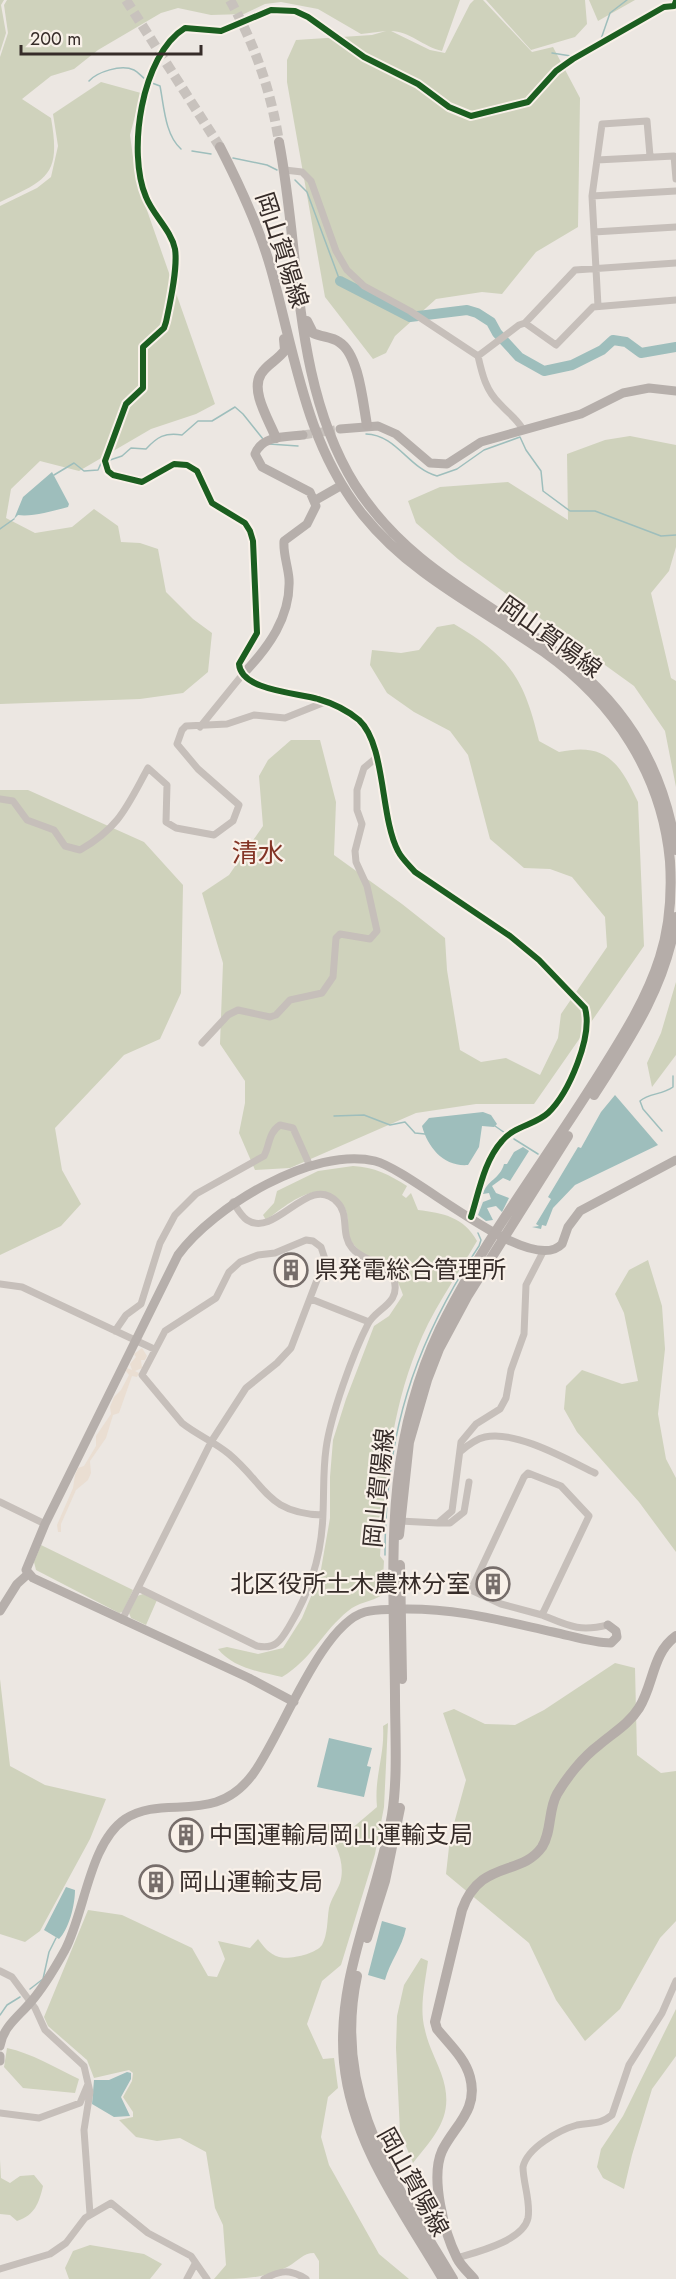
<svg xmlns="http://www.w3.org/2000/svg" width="676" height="2279" font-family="Jost,'Noto Sans JP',sans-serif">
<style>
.green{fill:#cfd2bc}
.plaza{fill:#eaded2}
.water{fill:#9ebebc}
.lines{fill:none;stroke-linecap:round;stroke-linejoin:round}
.stream{stroke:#9ebebc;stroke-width:1.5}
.river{stroke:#9ebebc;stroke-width:10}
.secondary-tunnel{stroke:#c8c2bd;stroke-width:9;stroke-dasharray:9 4.5;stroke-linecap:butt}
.primary-tunnel{stroke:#c8c2bd;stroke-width:10;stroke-dasharray:10 5;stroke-linecap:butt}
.street{stroke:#c6bfba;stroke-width:7}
.secondary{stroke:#b6afab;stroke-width:9}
.primary{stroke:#b5ada9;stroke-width:10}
.cycleway-casing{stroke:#f9f1e9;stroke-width:10}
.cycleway{stroke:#1b5e20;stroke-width:6}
.labels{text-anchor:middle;stroke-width:4.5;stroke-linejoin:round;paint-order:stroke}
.street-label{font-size:24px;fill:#362c29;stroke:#f9f1e9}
.poi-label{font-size:24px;fill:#362c29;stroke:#f9f1e9;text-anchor:start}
.neighbourhood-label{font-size:26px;fill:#833425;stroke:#f9f1e9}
</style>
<rect width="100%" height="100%" fill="#ece7e2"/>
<path class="green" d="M0 0H4L1 5 6 33 0 52Z
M7 0H460L442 51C424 47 409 31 391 31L430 50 445 53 470 4 474 0H483L532 52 553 47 580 98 578 227 536 252 502 294 482 292 436 299 395 336 386 353 373 359 325 297 287 82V60L296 40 372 35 386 31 361 34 318 9 281 2 265 4 244 14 211 15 178 8 161 13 98 50 74 69 51 76 22 99 51 118C61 175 48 179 0 202V57L8 33 4 5Z
M486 0H585L587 24 575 37 531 50Z
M589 0H635L598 21Z
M101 82 141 93 130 135 136 179 215 404 196 414 151 429 79 471 40 461 11 489 6 518 35 533 72 527 94 509 118 526 121 542 140 543 158 549 166 592 193 619 212 633 208 672 183 693 140 699 0 704V206L37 188 51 177 58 146 53 114Z
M630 436 676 445V547L669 571 651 593 671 678 676 681V787L665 731 634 686 458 559 416 523 408 501 440 487 508 482 568 520 567 454 605 440Z
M454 624C510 657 524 678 539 741L559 752C606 742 619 762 638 802L644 946 534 1104H476L416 1113 290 1168 255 1170 239 1133 245 1103V1081L220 1044 223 963 202 893 229 875 263 826 259 776 268 760 291 740H320L336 802 334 855 402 904 445 938 447 970 460 1050 481 1062 506 1058 540 1075 558 1038 561 1014 607 947 605 917 572 877 550 869 524 868 490 839 468 755 450 731 414 712 387 693 370 665 372 650 401 653 419 650 437 627Z
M0 790H28L144 842 183 885 181 993 160 1039 124 1055 55 1128 62 1170 81 1204 61 1226 0 1255Z
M676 982V1055L652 1087 647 1063 661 1033Z
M353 1166C374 1167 390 1175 407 1186L402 1195 406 1198 411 1193 418 1210C443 1213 464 1217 477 1241 461 1269 443 1295 428 1324 392 1397 385 1476 380 1556L384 1561 382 1595C372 1602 358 1602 348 1611 323 1631 311 1660 282 1677 260 1672 233 1668 218 1649L227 1647 258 1654 283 1648 302 1618 320 1575 330 1518V1477L333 1440 346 1399 374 1326 389 1316 403 1295C389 1254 376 1270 354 1245 346 1236 349 1226 347 1215 346 1208 343 1204 338 1199 315 1179 286 1206 266 1220L263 1215 274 1203 277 1191 318 1171Z
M648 1260 662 1306 665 1349 658 1414 666 1459 676 1478V1552L639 1502 577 1432 564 1409 566 1386 582 1370 622 1384 638 1381 624 1313 615 1294 629 1270Z
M41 1545 133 1590 123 1612 119 1613 36 1570 34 1562Z
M143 1594 157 1600 146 1625 131 1618 129 1613 137 1596Z
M615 1663 635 1668 637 1755 661 1773 676 1771V1921L660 1938 620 2009 585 2041 556 2000 529 1943 446 1874 450 1838 466 1780 443 1713 454 1709 485 1724 515 1725 544 1710Z
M0 1679 10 1766 45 1785 106 1799 90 1839 40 1931 25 1942 0 1934Z
M388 1723 384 1807 375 1854 341 1965 322 1981 307 2024 323 2059 334 2058 338 2088 328 2097 321 2137 329 2165 379 2254 409 2279H319V2261L314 2253C303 2253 298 2261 289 2266 265 2279 240 2279 214 2279L226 2265 223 2225 215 2208 206 2152 180 2138 157 2141 136 2137 119 2120 133 2117V2112L123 2097 132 2081 133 2073 129 2070 94 2078 87 2060 48 2026 44 2017 88 1910 122 1915 192 1948 208 1976 217 1977 225 1959 218 1941 250 1948 258 1939C264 1947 269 1954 279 1957 289 1960 316 1954 322 1945 328 1934 327 1920 329 1908 331 1899 337 1891 340 1883 346 1863 336 1842 323 1827L325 1823 350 1830 377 1807C374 1776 385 1755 383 1726Z
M421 1958 428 1961C425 1983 419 2009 425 2030 428 2045 436 2059 441 2073 456 2114 437 2133 413 2163L400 2132 396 2048 397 2016 404 1985Z
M676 2009V2056L652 2089 632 2155 624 2189 603 2178 597 2167 601 2149 623 2116Z
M7 2048C31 2053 56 2068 79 2079L75 2093 23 2088 4 2067Z
M0 2160 1 2178 10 2183 20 2176 34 2175 43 2186C39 2203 35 2215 17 2221L10 2215 0 2214Z
M90 2245 144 2254 162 2264 150 2279H69L65 2268 73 2251Z"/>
<path class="plaza" d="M142 1348 147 1356 145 1360H141L142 1368 135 1371 139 1373 137 1377 132 1376 119 1413 113 1415 106 1438 90 1461 91 1473 88 1480 76 1490 61 1524V1532H58L57 1525 73 1488 75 1475 78 1468 84 1466 96 1446V1436L111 1414 110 1407 114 1397 121 1390 129 1375 126 1371 127 1368 132 1370 130 1364 136 1357 134 1354Z"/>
<path class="water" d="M52 472 69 504 68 507C53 511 32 517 18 515L14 519 23 497Z
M615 1095 658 1145 575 1185 553 1208 546 1226 542 1225 541 1229 532 1227 539 1226 536 1224 551 1199 548 1197 578 1147 581 1148 601 1112Z
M483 1112 491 1115 497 1124 494 1127 482 1126 479 1147 468 1165C444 1167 428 1148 422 1126L429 1118Z
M523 1147 529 1151 510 1181 503 1178 492 1186 496 1193 509 1198 502 1212 496 1206 487 1208 493 1220 486 1221 478 1215 483 1202 491 1199 489 1193 483 1194C487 1180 500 1179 504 1164H507L514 1152Z
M329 1738 372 1748 367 1766 371 1767 364 1797 317 1787Z
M66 1887 75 1890C75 1905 69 1929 59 1939L44 1930Z
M382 1921 406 1928C402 1948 390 1961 385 1980L368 1975Z
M127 2072 131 2073V2079L121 2097 130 2116 114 2117 92 2104 94 2080H109Z"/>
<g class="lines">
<path class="stream" d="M601 39 610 13 627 0
M552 53 571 56
M89 81C97 72 121 64 134 70 138 72 141 76 145 79
M152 83 160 86C164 106 165 135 181 149
M192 151 211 154
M233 158 267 165 277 170
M295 180 307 192 340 281
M366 434C397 435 408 468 437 476L457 469 484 450 520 437 526 450 541 471 543 491 570 511H595L661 536 676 535
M269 444 298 446
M110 460 122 456 131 448 146 449C157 437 165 432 182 435L198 421H212L235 407 243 414 263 439
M54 475 74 463 84 471 98 470 102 461
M0 529 14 519
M334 1116 364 1115 390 1125 405 1122 415 1133 425 1134
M495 1126 505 1133
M662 1131 643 1109 640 1101C649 1093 662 1095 673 1087V1076
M514 1139 538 1154
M385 1555C385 1436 413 1345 479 1246L481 1240 478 1233
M30 1989 43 1979 49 1952 56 1938
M0 2015 7 2005 20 1997"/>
<path class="river" d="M340 281 410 317 467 310 477 313 491 322 497 333 519 357 544 371 572 365 602 350 613 340 626 342 641 353 676 347"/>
<path class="secondary-tunnel" d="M303 435 335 430"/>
<path class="primary-tunnel" d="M126 0 220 147
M230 0C255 45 271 91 279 142"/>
<path class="street" d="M597 160 674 156 676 179
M285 170 302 172 311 181 336 251 347 270 364 286 410 311 478 356C482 374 486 391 500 404 508 413 516 418 522 428
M592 196 676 191
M594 232 676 227
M598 306 592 196 602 124 647 121 650 156
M525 323 556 345 593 307 676 300
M478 356 519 325 525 323 575 270 676 263
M200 727 243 674
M0 799 13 801 27 820 54 830 65 846 80 850C120 827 127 806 148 768L167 785 166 822 176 828 214 835 233 821 239 805 198 769 177 744 182 730 186 726 227 724 254 715 285 718 325 702
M202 1043 228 1015 238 1010 270 1017 276 1015 290 1000 322 993 333 977 336 938 340 934 370 939 377 931 367 886 356 862 355 851 362 824 357 810V790L364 768 376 758
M471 1217C479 1192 484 1161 502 1141 514 1126 535 1125 548 1113 569 1093 593 1036 585 1008L539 960 510 936 415 872C409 865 402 859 398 851 380 817 386 745 359 720 348 711 332 703 318 699 299 693 241 691 239 664L257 633 253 541 250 531 245 523 212 503 197 471 187 465 174 464 142 482 113 475 108 471 105 461 126 404 143 388V347L164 328 166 322C170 303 178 268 175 249 171 230 153 215 146 197 127 153 141 55 185 28L221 31 271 10 295 11 308 17 364 57 418 84 449 107 471 116 528 102 556 71 573 59 664 7 674 6 676 1
M0 1284 22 1287 154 1349
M311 1299 369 1322
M115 1331 126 1315 141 1304 160 1243 175 1215 196 1194 264 1156C270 1145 268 1133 280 1125L293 1128 310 1166
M461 1451C468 1445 476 1439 485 1437 516 1430 568 1460 595 1473
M528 1473 561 1486 589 1516 542 1615 501 1604 471 1590 524 1477Z
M0 1502 45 1524
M400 1521 438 1523 452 1511 461 1442 476 1424 500 1409 506 1398 511 1370 524 1334 526 1285 543 1252
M438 1523H450L464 1512 469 1482
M138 1588 257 1646C276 1650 281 1640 290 1625 311 1590 322 1553 323 1513 324 1491 323 1470 326 1449 330 1417 353 1353 368 1324 376 1308 401 1304 394 1280 387 1261 363 1262 352 1248 340 1234 350 1214 337 1202 309 1172 276 1239 247 1220 241 1216 237 1208 233 1202
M542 1615C569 1626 579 1632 608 1625
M122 1620 211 1442 246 1388 277 1363 291 1348 325 1259 321 1247 313 1241 306 1240 275 1253 258 1255 240 1262 229 1272 216 1298 165 1331 142 1375 182 1423C197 1435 215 1442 229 1454 267 1486 266 1513 323 1515
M0 1971 12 1977 35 2008 45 2030 84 2066 90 2092 84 2130 90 2214
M0 2113 39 2118 80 2103 88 2084
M457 2258C477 2252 523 2241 528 2218 531 2202 523 2183 523 2167 527 2148 559 2130 577 2125 591 2122 600 2125 612 2115L629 2065 662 2013 676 1981
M0 2269 50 2254 66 2243 85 2218 111 2203 148 2233 191 2256 207 2279
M187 2279 195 2264
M264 2279C281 2270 290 2269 306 2279"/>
<path class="secondary" d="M340 429 378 426 396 434 430 463 447 464 481 442 581 414 623 393 649 388 676 391
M314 501 342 485
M243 674C268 648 291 617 289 579 288 566 283 554 284 541L307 524 316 506 310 492 262 467 255 454C262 435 286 437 303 435
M0 1611 17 1584 28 1574
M294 1702 249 1678 33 1578 26 1570 45 1524 178 1255C213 1207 313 1146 375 1161 414 1171 530 1278 562 1244L568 1227 580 1211 676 1160
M0 2046C3 2027 18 2017 30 2003 44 1987 55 1968 65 1950 85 1912 89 1844 125 1819 164 1793 214 1827 253 1774 281 1736 321 1624 365 1612 376 1609 389 1610 401 1609 457 1608 499 1620 553 1632 572 1636 592 1643 611 1643L617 1637 616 1631 608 1625
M0 2056V2061"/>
<path class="primary" d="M279 142C301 255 292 383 355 485 404 562 476 595 548 646 621 698 663 762 676 850
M220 147C240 186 259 226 271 269 295 354 305 443 363 515 412 576 481 608 544 652 614 702 662 774 670 861 672 893 670 926 660 957 646 1002 618 1044 593 1084 542 1165 482 1243 440 1329 382 1451 394 1564 395 1695 395 1735 398 1776 392 1815 378 1898 336 1976 344 2062 352 2144 403 2211 443 2279
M307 321 313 333C321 337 332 337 339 342 359 354 363 404 367 425
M276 438C269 420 250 391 261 374 267 364 278 360 285 350L284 339
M594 1095C630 1039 667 984 676 917
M399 1535 409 1442 427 1380 439 1349 468 1295 568 1136
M400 1565 402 1679
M367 1938 385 1881 400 1808
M357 1976C331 2096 395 2182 453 2279
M474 2279C468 2272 461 2266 457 2258 444 2232 430 2178 442 2151 454 2126 479 2110 470 2077 465 2058 449 2044 437 2029L435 2022 462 1910C480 1859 521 1877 542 1847 552 1831 548 1810 557 1794 567 1777 583 1757 599 1745 613 1733 629 1724 639 1708 654 1684 652 1653 676 1636"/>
<g class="cycleway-casing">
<path id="cycleway" d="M471 1217C479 1192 484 1161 502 1141 514 1126 535 1125 548 1113 569 1093 593 1036 585 1008L539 960 510 936 415 872C409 865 402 859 398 851 380 817 386 745 359 720 348 711 332 703 318 699 299 693 241 691 239 664L257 633 253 541 250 531 245 523 212 503 197 471 187 465 174 464 142 482 113 475 108 471 105 461 126 404 143 388V347L164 328 166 322C170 303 178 268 175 249 171 230 153 215 146 197 127 153 141 55 185 28L221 31 271 10 295 11 308 17 364 57 418 84 449 107 471 116 528 102 556 71 573 59 664 7 674 6 676 1"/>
</g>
<use href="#cycleway" class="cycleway"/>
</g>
<defs>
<g id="building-ring" transform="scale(1.725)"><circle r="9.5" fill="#f9f1e9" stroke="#766d6a" stroke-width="1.5"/><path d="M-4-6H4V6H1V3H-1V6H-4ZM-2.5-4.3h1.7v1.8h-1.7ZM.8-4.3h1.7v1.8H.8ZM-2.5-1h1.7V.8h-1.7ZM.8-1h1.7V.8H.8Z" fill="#766d6a"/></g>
</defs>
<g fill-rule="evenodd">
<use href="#building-ring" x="291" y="1270"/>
<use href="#building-ring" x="493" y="1584"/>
<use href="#building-ring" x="186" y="1835"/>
<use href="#building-ring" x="156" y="1882"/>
</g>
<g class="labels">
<g class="street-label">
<text transform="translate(282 250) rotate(72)" y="8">岡山賀陽線</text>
<text transform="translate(550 637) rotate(36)" y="8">岡山賀陽線</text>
<text transform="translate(379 1488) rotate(-84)" y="8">岡山賀陽線</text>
<text transform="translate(413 2182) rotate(61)" y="8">岡山賀陽線</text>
</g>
<g class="poi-label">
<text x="314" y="1278">県発電総合管理所</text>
<text x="470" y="1592" text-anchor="end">北区役所土木農林分室</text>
<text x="209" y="1843">中国運輸局岡山運輸支局</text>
<text x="179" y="1890">岡山運輸支局</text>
</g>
<g class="neighbourhood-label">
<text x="258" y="862">清水</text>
</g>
</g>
<path d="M21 45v9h180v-9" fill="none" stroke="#362c29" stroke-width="3"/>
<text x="30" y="45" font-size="18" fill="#362c29" stroke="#f9f1e9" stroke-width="4.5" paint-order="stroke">200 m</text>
</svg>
